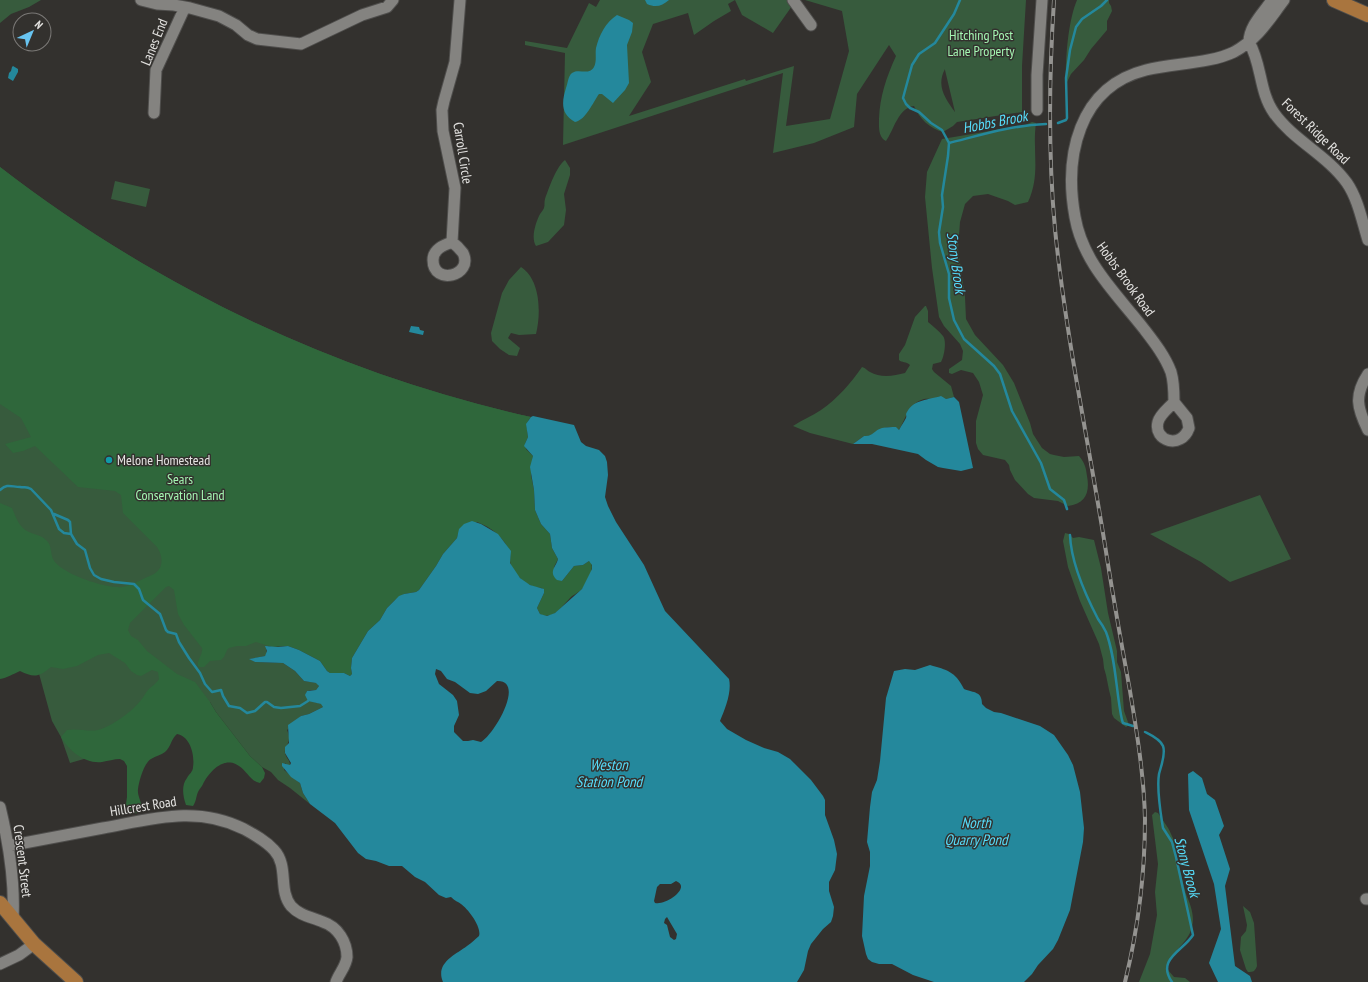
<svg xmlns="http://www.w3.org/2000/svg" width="1368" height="982" font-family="'PT Sans Narrow',sans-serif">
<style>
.green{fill:#375b3d;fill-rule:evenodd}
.forest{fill:#2f673b}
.water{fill:#24889c;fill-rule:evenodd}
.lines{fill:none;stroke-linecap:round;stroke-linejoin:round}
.stream{stroke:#24889c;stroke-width:2.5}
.minor-casing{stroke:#4f4e4c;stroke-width:13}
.major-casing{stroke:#4f4e4c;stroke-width:16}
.minor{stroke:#848380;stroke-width:11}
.major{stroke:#a9753e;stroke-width:14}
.rail-casing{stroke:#949390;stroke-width:4}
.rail{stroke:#33312e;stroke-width:2.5;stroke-dasharray:8;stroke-linecap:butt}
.culture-dot{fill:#0f9aa8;stroke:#33312e;stroke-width:1.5}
.labels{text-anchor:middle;stroke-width:3;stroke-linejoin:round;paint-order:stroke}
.park-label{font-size:14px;fill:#a4f6b2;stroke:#33312e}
.street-label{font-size:14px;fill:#e4e3e1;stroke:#33312e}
.poi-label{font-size:14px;fill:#e4e3e1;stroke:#33312e;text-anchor:start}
.water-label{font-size:15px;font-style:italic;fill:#56ddfb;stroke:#33312e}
</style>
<rect width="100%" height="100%" fill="#33312e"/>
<path class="green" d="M0 0H41L29 7 11 14 0 23Z
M600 0H789L792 6 773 33 742 15 735 0 728 4 731 11 714 21 694 35 688 13 653 24 642 52 651 82 629 116 745 79 746 81 794 66 786 126 830 119 849 51 842 11 805 0H1026L1022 66V112L957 122 953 126 943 132C930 129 919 118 914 106 898 108 894 130 886 141 878 137 879 127 879 119 880 96 886 78 896 56L889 45 857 94 854 127 814 143 773 153 783 73 563 145 565 53 525 45V41L567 48 589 3 596 7ZM945 69V70L955 112C945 98 936 86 945 69Z
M1077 0H1109V3L1111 6 1112 11 1107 21V30L1091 49 1084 60 1071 74 1066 84C1065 61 1068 21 1077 0Z
M1032 122 1036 123C1032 151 1041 174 1028 202L1015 205 1008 201 988 194 973 196 965 204 960 222 958 249 965 297 966 319 975 335 1003 365 1014 383 1030 423 1033 434 1042 448 1050 454 1054 455 1064 457 1079 456C1085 463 1086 468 1087 476 1090 492 1086 504 1068 506L1058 501 1034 498 1028 494 1015 480 1010 470 1009 465 1005 460 983 455 978 449 976 443V421L983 395 979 382 973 373 961 370 952 374 949 373V369L962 360 963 351 960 344 944 326 939 317 932 268 925 197 927 172 942 139 1025 125Z
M565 160 570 168V175L564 194 566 210 564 225 548 242 536 246C531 238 535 225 539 216 540 213 543 211 544 208 545 205 544 202 545 199 549 188 556 167 565 160Z
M0 167C157 288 338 374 531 417L266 648 267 654 265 656 250 659 255 662 283 663 295 671 304 681 317 683 319 686 316 690H310L306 692C306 702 314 702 322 704L323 707 309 714 301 716 287 730C289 734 290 739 288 743 287 747 284 749 285 753 286 758 290 760 290 765L288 766 285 763 284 770 300 783 303 793 310 804 290 788 278 780 271 772 262 767 250 756 216 712 210 702 167 735 70 763 61 737 52 721 38 670 0 588Z
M115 181 150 189 146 207 111 199Z
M521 267C541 280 541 314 536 334L519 335 511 333 508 338 520 348 517 356 509 355 500 349 492 341 491 333 502 293 509 280Z
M925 306H926L928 311V322C933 326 939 331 943 336 947 341 944 357 941 362L933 364 932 369 934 372 951 386 954 397 946 399 937 398C932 400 929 398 924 399 909 403 906 418 899 430 882 420 877 438 864 436L853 444 810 433 793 426C802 420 812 416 821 410 837 399 851 383 862 367 866 368 866 370 870 372 880 378 894 376 905 373L910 365C906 361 902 363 899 360V354L905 345 915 317Z
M1260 495 1291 559 1230 582 1201 562 1150 534Z
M1065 533 1069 534 1073 538 1079 537 1094 540 1101 568 1108 613 1117 651V662L1121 672 1124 711 1129 725 1126 727 1114 718 1112 714 1111 698 1109 690 1106 675 1104 668 1103 659 1099 644 1080 601 1068 567 1063 541Z
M1155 812 1158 813C1162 820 1168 826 1171 834 1176 843 1176 854 1178 864 1181 873 1183 884 1186 894 1190 904 1195 915 1192 927 1188 944 1171 950 1167 969L1174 977 1185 978 1190 982H1139L1150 954 1157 915 1155 892 1158 864 1152 815Z
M1243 906 1250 912 1254 923 1257 966C1255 971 1254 972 1248 972L1246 969 1240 950 1241 937 1246 931 1247 925Z"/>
<path class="forest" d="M0 167C157 288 338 374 531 417 525 423 527 429 528 437L525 444 526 449 533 456 531 475 534 490 535 510 541 524 550 534 552 548 558 559 554 567 562 581 574 566 583 565 589 561 591 562C594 571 588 581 583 588 580 592 574 594 570 598 562 606 553 621 540 614L537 608 544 593 542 588C529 588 516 577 511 565 509 561 511 557 510 553 505 538 491 527 477 522L458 534 457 538 443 554 436 566 419 590 416 592 404 594 395 600 387 608 380 620 368 631 352 658 351 668 352 674 350 676 344 673H330L327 671 320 661 299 650 288 646 272 647 256 642 246 646H237L229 648 227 650 224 657 221 660 210 661 204 667H200L198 666C197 659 203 655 202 648L184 625 178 614 174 590 169 586 166 587 130 623 128 630 131 636 138 640 147 651 177 674 195 682 210 702 216 712 250 756 262 767 265 773 264 778 260 783C250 781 247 771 239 766 224 755 209 772 203 784 202 787 199 789 198 792 196 797 196 802 193 806L186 805C183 797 181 785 187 778 189 774 193 772 193 767 195 755 190 736 177 734 171 739 171 747 165 752 161 755 156 756 151 759 144 763 139 781 138 789 137 797 143 803 141 810L137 813 132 814 128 810 126 804 127 797V766L124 761 120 759C114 759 108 761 102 762 85 764 69 751 61 737L67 730C77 728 89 732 98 730 111 727 133 711 141 700 144 697 145 693 148 690 152 686 156 684 159 679L158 672 152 670 141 676 137 675 131 671 125 663 109 653 98 655 77 666 63 669 51 667C39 677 34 678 20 671 13 674 7 678 0 679V503L12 508C16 517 19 528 29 532 35 535 41 535 46 540 52 545 50 552 53 559 55 563 61 568 65 570 75 577 104 587 117 587 127 588 134 583 143 579 146 577 151 576 154 574 164 568 163 556 157 547L123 513 121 495 115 491 78 487 35 446 23 451 13 453 5 444 31 437 21 418 0 404Z"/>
<path class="water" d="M645 0H669C662 6 656 8 647 4Z
M617 15 629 20 633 23 632 32 627 45 629 83 625 90 613 103 602 94H599C593 102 586 120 575 122 560 114 562 101 566 88 568 83 568 76 572 73 579 68 589 76 594 67 597 61 595 54 596 48 599 35 606 22 617 15Z
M13 66 18 69V72L13 81 8 78 9 73 11 71 12 67Z
M411 326 419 327 420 330 424 331 423 335 409 332Z
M941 396 946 399 954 397 959 402 973 468 961 471 943 468 938 467 926 460 918 454 872 444H853L864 436C873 437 874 430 882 428 886 427 892 427 896 427L899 430C901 426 904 422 906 418 907 415 905 415 907 412 914 399 929 400 941 396Z
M533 416 574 425 581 442 586 446 599 450 605 456 607 462 608 475 605 497 608 506 616 522 644 565 665 611 729 679C732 692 725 709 720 721L727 729 746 740 764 748 778 752 790 759 811 780 823 796 825 800V815L834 840 837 854 835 870 829 882V891L834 907 833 916 831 922 823 929 811 944 808 951 804 970 797 982H443C435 963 455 955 467 946 472 943 475 939 479 936 482 927 468 909 461 904 457 901 456 902 451 897L446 898 439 895 425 882 415 877 402 866H389L376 861 366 859 358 853 335 823 310 804 303 793 300 783 291 777 282 766V763L290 765 291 763 285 753V747L289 743 288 725 301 716 309 714 323 707 321 704 308 701 305 695 307 691 316 690 319 686 316 683 304 681 295 671 283 663 255 662 249 659 265 656 267 651 265 646 278 647 288 646 299 650 320 661 327 671 330 673H344L350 676 352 674 351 668 352 658 368 631 380 620 387 608 399 596 404 594 416 592 419 590 436 566 443 554 457 538 459 529 464 524 472 521 481 524 498 534 511 551 510 563 520 578 530 585 544 589V593L537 608 540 614 547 616 555 613 582 589 592 569V565L589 561 583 565 574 566 562 581 557 580C548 572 556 567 558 559L552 548 550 534 541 524 535 510 534 490 530 467 533 456 524 446 528 437 526 424 531 417ZM436 669 441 671 447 679 455 682 470 693 478 694 486 691 497 681C526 680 494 735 481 742L473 740 468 741H463L454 732V726L459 715 457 701 453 695 439 684 435 674ZM676 881C692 887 666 906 655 903L654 901 657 887 660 884H671ZM667 917 677 934 676 939 674 940 670 937 667 925 664 923 665 919Z
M930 665C947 670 955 671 964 689 974 693 982 691 982 704L986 708 994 712 1001 713 1040 726 1054 735 1068 755 1073 765 1080 792 1084 828 1083 842 1070 910 1058 940 1053 949 1038 965 1032 974 1024 982H934L913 975 892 964H879L872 962 868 959 866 954 862 936 864 896 870 866V852L867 842 870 807 872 792 877 780 880 761 886 698 894 671 905 669 915 670Z
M1193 771 1202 778 1207 794 1215 800 1224 826 1219 835 1230 869 1225 886 1235 966 1250 976 1252 982H1218L1209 963 1221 929 1214 884 1189 810 1188 774Z"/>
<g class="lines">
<path class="stream" d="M960 0 954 14 935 43 919 54 912 65 903 98 906 104 910 108 919 112 931 123 942 130 949 143 948 156 942 195 943 207 939 232 940 243 949 274V298L954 320 964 339 994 366 1000 374 1012 411 1041 463 1050 489 1064 500 1067 509
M1058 123 1066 120 1067 118 1066 78 1070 50 1076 27 1082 19 1101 6 1107 0
M949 143C981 135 1013 125 1046 124
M0 490C7 483 12 487 20 487 25 488 26 486 31 489L51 510 59 529 64 533 71 534
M54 514 68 520 70 522 71 534 77 544 85 550 90 568 94 575 101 579 114 582 134 584 139 589 143 600 160 614 166 630 168 632 176 634 179 642 189 658 200 673 205 684 212 692 221 690 223 696 229 706 240 708 247 713 255 711 265 702H267L274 707 281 708 300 706 308 701
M1070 535C1071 563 1085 594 1098 619 1101 623 1104 628 1106 632 1116 658 1116 693 1122 720L1123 723 1133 726
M1145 732C1151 735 1160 739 1163 746 1166 754 1161 766 1159 774 1157 786 1160 809 1162 822L1163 828 1172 842 1176 857 1193 935C1183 951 1156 959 1172 982"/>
<g class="minor-casing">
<path id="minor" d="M141 0 157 4 174 5 190 8 219 16 236 25 248 35 257 39 301 44 362 15 387 7 393 0
M793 0 811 25
M1249 42C1262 64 1259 92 1274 113 1293 140 1327 155 1347 183 1358 199 1362 221 1368 240
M1249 42C1249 26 1264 12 1272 0
M1037 110V75L1042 0
M154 113 156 70 185 7
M452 242 455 188 443 131 442 110 444 101 455 62 460 0
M452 242C456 245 460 249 463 253 474 276 433 286 433 260 433 249 444 245 452 242Z
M1368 374C1354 395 1357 408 1368 430
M1174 402C1174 392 1174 382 1171 372 1165 356 1154 342 1144 329 1116 293 1083 263 1075 217 1064 157 1078 87 1146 70 1173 63 1209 64 1234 52 1258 39 1268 21 1284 0
M1174 402 1187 418 1189 428C1181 450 1153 441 1158 422 1160 414 1169 408 1174 402Z
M0 807C9 844 15 881 13 919
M8 846C40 840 71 834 103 828 152 819 197 805 244 829 255 835 266 841 274 850 289 866 278 890 291 906 300 916 312 917 323 922 338 927 347 942 347 957 346 967 339 973 336 982
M1366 899H1368
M0 964 19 955 34 944"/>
</g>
<g class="major-casing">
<path id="major" d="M1334 0 1368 15
M0 903 34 944 76 982"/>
</g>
<use href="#minor" class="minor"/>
<use href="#major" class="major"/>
<g class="rail-casing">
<path id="rail" d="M1054 0C1049 76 1048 153 1055 229 1066 339 1090 449 1107 558 1114 602 1122 647 1130 691 1137 733 1144 776 1145 819 1145 874 1138 929 1125 982"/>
</g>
<use href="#rail" class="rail"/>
</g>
<circle class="culture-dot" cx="109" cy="460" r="4"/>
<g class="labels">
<g class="park-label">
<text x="981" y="40">Hitching Post<tspan x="981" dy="16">Lane Property</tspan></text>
<text x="180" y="484">Sears<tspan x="180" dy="16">Conservation Land</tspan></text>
</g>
<g class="street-label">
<text transform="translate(154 42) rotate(-68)" y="5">Lanes End</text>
<text transform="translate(1316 131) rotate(44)" y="5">Forest Ridge Road</text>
<text transform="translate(463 153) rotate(81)" y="5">Carroll Circle</text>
<text transform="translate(1126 279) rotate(54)" y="5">Hobbs Brook Road</text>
<text transform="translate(143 806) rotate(-9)" y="5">Hillcrest Road</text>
<text transform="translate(23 861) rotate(83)" y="5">Crescent Street</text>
</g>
<g class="poi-label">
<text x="117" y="465">Melone Homestead</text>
</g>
<g class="water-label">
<text transform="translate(995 122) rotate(-11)" y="5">Hobbs Brook</text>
<text transform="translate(956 263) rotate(82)" y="5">Stony Brook</text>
<text x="609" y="770">Weston<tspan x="609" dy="17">Station Pond</tspan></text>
<text x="976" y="828">North<tspan x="976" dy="17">Quarry Pond</tspan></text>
<text transform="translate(1187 867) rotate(75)" y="5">Stony Brook</text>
</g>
</g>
<g transform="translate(32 32) rotate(44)"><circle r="19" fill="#33312e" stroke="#7a7876"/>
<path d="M0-3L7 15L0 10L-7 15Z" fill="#68c4f0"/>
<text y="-6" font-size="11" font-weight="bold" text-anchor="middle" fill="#e4e3e1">N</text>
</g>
</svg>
